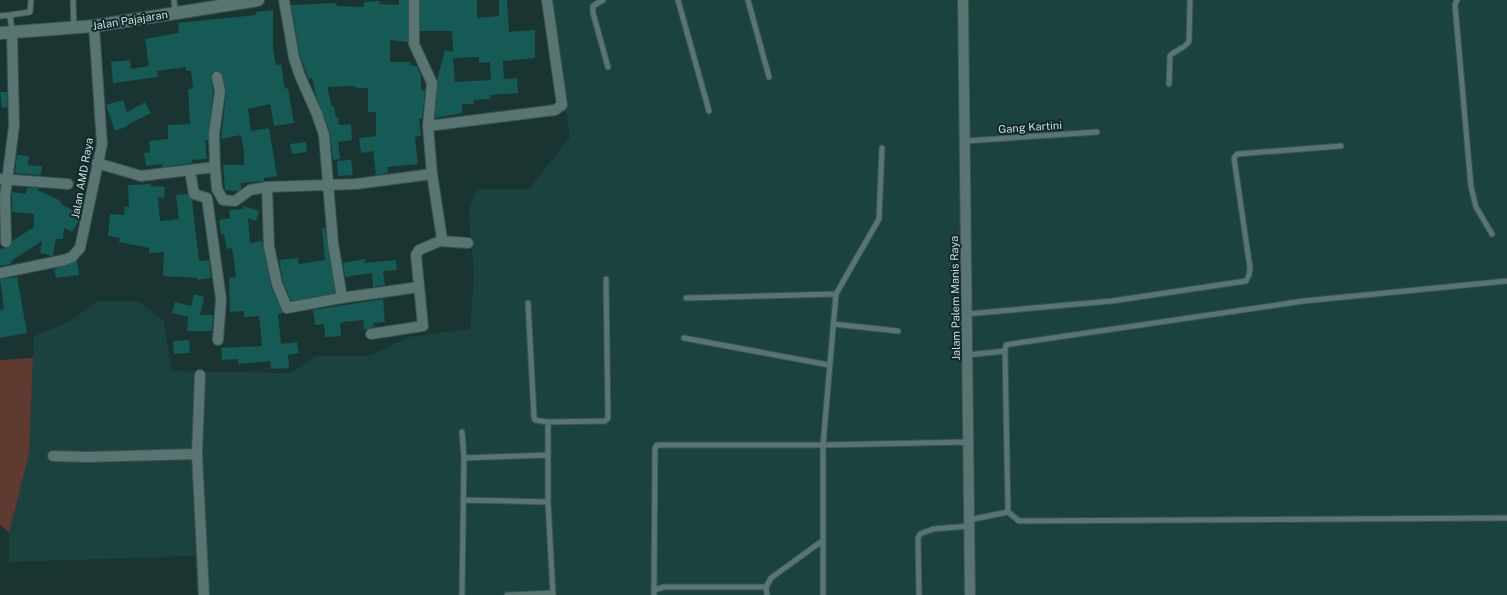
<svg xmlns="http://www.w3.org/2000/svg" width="1507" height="595" font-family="'Public Sans',sans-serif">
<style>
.built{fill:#1c423f}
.green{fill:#5f3a30}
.building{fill:#155a55;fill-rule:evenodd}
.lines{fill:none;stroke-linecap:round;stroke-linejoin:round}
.service-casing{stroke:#3b5250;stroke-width:7}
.minor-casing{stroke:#3b5250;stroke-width:12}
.secondary-casing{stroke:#3b5250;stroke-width:14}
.service{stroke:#587572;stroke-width:5}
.minor{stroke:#587572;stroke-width:10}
.secondary{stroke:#587572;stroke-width:12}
.labels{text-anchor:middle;stroke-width:4;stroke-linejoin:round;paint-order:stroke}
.street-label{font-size:11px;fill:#d0dfdd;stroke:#0f2a28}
</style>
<rect width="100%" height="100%" fill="#193431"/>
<path class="built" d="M548 0H1507V595H197L195 556 9 562V533L29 454 34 336 69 322 97 301H138L164 321 171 371 291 373 316 356H370L408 337 470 329 474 278 469 211 477 189H529L570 137Z"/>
<path class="green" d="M33 358 29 454 9 533 0 525V360Z"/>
<path class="building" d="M399 0H408V42L390 40V62H410V65L417 66 421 75V90H425L422 119H419L421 136 415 137 418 164 387 167 388 173 376 175 373 151 361 153 359 138 376 136V112H368V88H356L355 86 327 87 332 107 334 106 336 117H338L339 125 351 124 352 140 338 142 340 159 333 160 330 133 316 96 312 78 309 79 300 56 291 5 336 3 337 6 364 7V2L379 1V4L399 5Z
M420 0H477V18L499 16V0H507L509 32 535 30V58L503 61 504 79 517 78 518 93 490 95V99L474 100V104H462V113L435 118 438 76 445 50 453 52 452 31H420ZM479 57V63L490 62 491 80 455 82 453 58Z
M273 10V50L276 65 281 64 285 89 288 88 294 123 274 126 270 104 248 109 251 131 269 128 277 176 264 178V181L241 183V189L238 191 225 190 223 165H244V153L241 135 221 139 226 92 223 76 219 71 213 72 211 75 213 91 208 140H205L207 159 192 160V163L165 167H162V164L146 166 144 153 150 152 149 141 168 139V125L190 124 188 89 193 88 191 71H186V67L157 71 158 77 113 83 111 62 130 60 131 69 149 66 145 39 179 33 178 23 256 15V12Z
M0 92H7V107L2 108Z
M123 100 127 112 145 102 151 113 127 125 128 126 115 131 106 105Z
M306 142 307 152 292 154 290 144Z
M17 155 29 156 28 165 42 166 41 175 15 173Z
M351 160 353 175 338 176 337 161Z
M151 184V186L165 187 164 198 158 197 160 221 179 219 176 195 187 194 192 200 199 261 209 260 211 278 197 280 198 278 163 276 164 252 149 253V248L119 242 120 238 108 236 110 214 124 215 125 206 129 207 128 185Z
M27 188H38V190L61 201 60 203 80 215V219L72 232 64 228 63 239H56L53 256 40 253 42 241 11 261V264L0 266V249L10 247 12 241 34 227V214L12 212V192L24 194 26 193Z
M243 206 259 211 256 221 248 218 250 243 262 241 271 286 283 313 278 314 281 344 297 342 299 353 288 355 289 368 271 369 270 361 238 364V359L222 360 221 348 262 346 259 316 244 317V311L230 312 229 278 236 277 232 248 227 249 224 234H221L219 220 230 218 229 210 243 209Z
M325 228 335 293 291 301 283 282 279 260 298 258 299 264 325 260 322 229Z
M365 259V263L396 260 397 270 383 271 385 285 373 287 372 273 345 277 343 263Z
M77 261 79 275 56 278 54 269Z
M17 277 27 333 0 338V310L4 309 0 279Z
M194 294 204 297 200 315H213L212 331H187L188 317 172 313 175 302 191 306Z
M383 299 385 322 373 323 374 327 364 330 363 320 343 322V323L340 324 341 336 325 337 324 324 315 325 313 310Z
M189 340 190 353 174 354 173 341Z"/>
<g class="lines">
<g class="service-casing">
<path id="service" d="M73 0 74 27
M174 0 175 13
M603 0 593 6V13L608 67
M678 0 709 111
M748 0 769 77
M1457 0 1455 5 1471 187 1476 207 1492 234
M10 15 30 12 31 0
M0 16 10 15 12 31
M1169 84 1170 56C1176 49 1185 49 1189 41L1190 0
M965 141 1097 132
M1507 281 1304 301 1011 344 1006 345 1005 351 1008 512 1019 521 1507 518
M686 298 836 294
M528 303 534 417 535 420 548 422
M967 314 1112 301 1246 281 1249 275 1250 268 1234 158 1237 154 1341 146
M833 324 898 331
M684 338 829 365
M968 355 1005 351
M462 432 464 458 462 595
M464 458 547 455
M463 500 548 502
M969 520 1008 512
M766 587 767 595
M654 590 655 448 657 445H823L969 442
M507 595 553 593
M553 595 548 502V422L605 421 608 418 606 279
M654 595V590L664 587H766L771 578 822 541
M823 595V445L836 294 879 219 882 148
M919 595 918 538 920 534 933 529 969 526"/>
</g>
<g class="minor-casing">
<path id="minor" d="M284 0 294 58 300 76 317 114 324 135 333 243 342 298
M414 0V44L432 83 428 126
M963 0 970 595
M97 163 141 176 190 170 194 194 207 198 221 299 218 340
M215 167 214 134 220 91 217 77
M190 170 215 167 217 189 223 200 235 201 250 190 267 187 356 184 432 174
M0 179 68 184
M267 187 269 247 277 284 287 308 341 298 419 287
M440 241 468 243
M6 242 5 197 14 126 12 32
M0 273 64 260 72 257 80 248 102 144 94 26
M371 334 423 326 416 255 419 250 440 241 442 239 432 174 428 126 555 110 562 105 547 0
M200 375 197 454 204 595
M53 456 87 457 197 454"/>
</g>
<g class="secondary-casing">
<path id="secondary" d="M0 33 94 26 258 0"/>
</g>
<use href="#service" class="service"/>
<use href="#minor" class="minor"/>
<use href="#secondary" class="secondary"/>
</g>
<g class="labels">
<g class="street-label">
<text transform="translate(130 20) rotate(-9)" y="4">Jalan Pajajaran</text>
<text transform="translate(1030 127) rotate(-4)" y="4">Gang Kartini</text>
<text transform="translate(82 178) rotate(-80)" y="4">Jalan AMD Raya</text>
<text transform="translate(955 298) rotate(-91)" y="4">Jalam Palem Manis Raya</text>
</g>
</g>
</svg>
